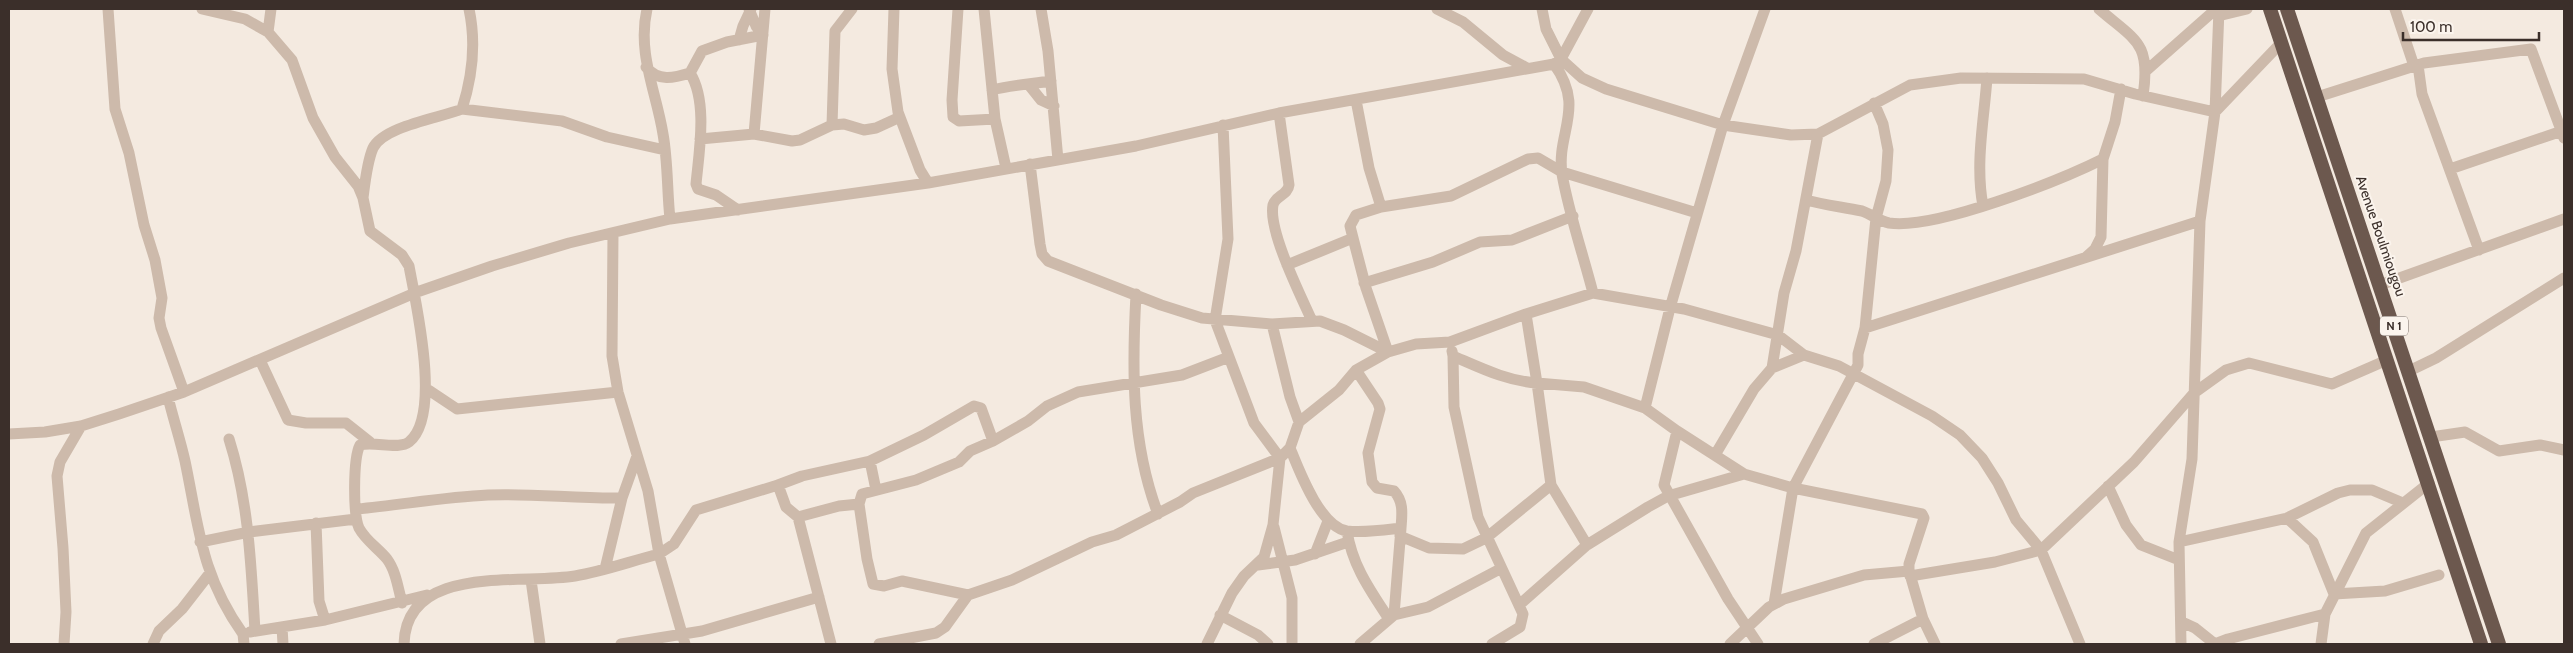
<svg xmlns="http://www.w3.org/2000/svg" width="2573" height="653" font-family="Cabin,sans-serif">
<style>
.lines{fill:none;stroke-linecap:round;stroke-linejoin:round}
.minor{stroke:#cdbaab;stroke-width:11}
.trunk{stroke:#6c584e;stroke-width:14}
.labels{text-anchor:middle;stroke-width:4;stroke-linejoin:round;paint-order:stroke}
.shield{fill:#fbf4ed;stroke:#756a64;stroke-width:1}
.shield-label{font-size:12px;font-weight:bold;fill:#3b2f2a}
.street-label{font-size:14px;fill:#3b2f2a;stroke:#fbf4ed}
</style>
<rect width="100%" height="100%" fill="#f4eae0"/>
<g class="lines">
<path class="minor" d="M108 9 115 109 129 153 144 225 155 260 162 298 159 318 161 328 184 392
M202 9 245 19 268 32 292 60 313 118 335 157 358 186 363 198 370 231 402 255 409 266C416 304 442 416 409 442 399 450 374 441 360 445 353 458 353 515 359 528 366 541 378 548 387 559 396 571 398 588 402 603
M647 9C637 53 656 91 663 134 668 162 667 191 670 219
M894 9 892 69 898 112 920 170 928 183
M958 9 952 100 953 117 959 121 995 119
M984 9 995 119 1006 168
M1041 9 1048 51 1058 160
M1437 9 1463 22 1503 55 1527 68
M1542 9 1546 29 1561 59 1582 78 1606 89 1723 125 1791 135 1818 134 1910 85 1961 78 2084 79 2135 94 2215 112 2219 9
M2099 9C2136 41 2151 42 2143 96
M2395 9 2414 66
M2218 16 2247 9
M268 32 271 9
M739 40 743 26 751 9
M1554 64C1586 108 1556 132 1562 174 1569 214 1583 254 1593 293
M2418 65 2422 94 2479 250
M646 67C658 82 674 78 690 73L702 51 727 42 763 35 756 26 749 9
M2147 70 2216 9
M690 73C708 101 699 152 696 184L698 189 716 195 738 210
M1029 85 1041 100 1054 106
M992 90C1012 85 1031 84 1051 81
M2317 97 2424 63 2531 49 2564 138
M1356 100 1369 168 1381 207
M462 109 562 121 607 137 665 150
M1279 113 1289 185C1288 195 1275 196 1273 205 1268 231 1301 296 1312 321
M832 125 835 31 852 9
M754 134 765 9
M700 139 754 134 792 141 800 140 832 125 844 124 864 130 876 128 900 117
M1030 164 1040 244 1042 254 1048 261 1161 305 1202 318 1272 324 1320 321 1344 330 1388 352 1416 344 1450 342 1526 314 1593 293 1684 309 1778 335 1804 355 1839 366 1932 416 1960 435 1982 458 1998 483 2016 520 2041 550 2080 644
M2450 169 2562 131
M363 198C365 182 367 162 373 148 384 126 440 118 462 109 472 78 476 42 469 9
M1806 200C1824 205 1843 207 1862 211 1871 214 1879 221 1889 223 1935 230 2061 180 2103 159
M1983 206C1975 164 1984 120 1987 78
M2086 257 2095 249 2101 237 2103 159 2115 122 2121 89
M1287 265 1353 238
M1364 283 1433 262 1480 242 1512 240 1573 216
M2380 285 2564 219
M1136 294C1132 369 1131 443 1158 514
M1526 314 1537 383 1584 387 1645 408 1677 431 1664 485 1728 599 1758 644
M1272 324 1290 397 1299 422
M1865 328 2200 221
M1452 351 1453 356C1481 368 1507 381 1537 383L1551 485 1587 545
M1453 356 1454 407 1478 517 1523 614 1520 627 1492 644
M260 360 288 420 306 423H346L370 442
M1772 368 1804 355
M1356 370 1378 403 1380 409 1368 453 1372 482 1377 488 1394 491C1404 502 1402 514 1401 528
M2409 371 2436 358 2564 278
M427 389 457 409 618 392
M168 397C173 418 180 439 185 461 199 528 201 575 243 634L244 644
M1645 408 1670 308 1723 125 1765 9
M1677 431 1744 474 1793 488 1922 514 1924 518 1909 564V571L1923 619 1935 644
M9 434 45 432 81 426 119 414 184 392 417 292 492 266 569 243 670 219 928 183 1136 146 1279 113 1554 64 1561 59 1588 9
M2431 437 2465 432 2499 451 2540 445 2564 450
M229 439C249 502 251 566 255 631
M1290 448C1299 470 1320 527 1347 531 1364 533 1384 530 1401 528L1394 615
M1715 455 1754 389 1772 368 1784 293 1796 251 1818 134
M870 461 876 490
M778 485 802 476 870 461 924 435 974 406 981 408 993 441
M2108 486 2126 525 2141 545 2179 560
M859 504 862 494 916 480 959 462 970 451 993 441 1028 421 1047 406 1078 392 1182 375 1229 357
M357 509C401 505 444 497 488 495 532 493 577 499 622 498L637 456
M798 517 831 644
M2287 518 2313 542 2334 594 2385 591 2439 575
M316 523 319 601 325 620
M1274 527 1292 598V644
M1347 531C1352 565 1370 590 1389 619
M1400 536 1429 548 1463 549 1486 538 1551 485
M200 542 249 532 356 519
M2179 542 2287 518 2338 493 2350 490H2372L2403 503
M1315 554 1328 521
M1258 565 1295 560 1348 542
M605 569 622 498
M1910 576 1995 562 2041 550 2134 462 2194 393 2226 370 2249 363 2332 384 2387 360
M531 580 540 644
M1774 604 1793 488 1858 365V354L1865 328 1876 218 1886 181 1888 150 1883 124 1874 103
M1519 605 1587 545 1648 507 1668 496 1744 474
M1220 615 1258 635 1268 644
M2182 622 2195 628 2215 644
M282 627 283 644
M250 632 325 620 427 595
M64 644 66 612 63 548 57 476 60 462 81 426
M153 644 159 631 182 609 210 573
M404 644C406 563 521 585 575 576 604 571 631 561 659 554L648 491 618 392 612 356 613 233
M621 644 702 631 819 597
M685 644 659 554 674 544 696 510 778 485 786 507 798 517 839 506 859 504 867 559 873 584 884 586 902 581 968 595
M879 644 936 633 945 627 968 595 1012 580 1092 542 1116 535 1180 502 1193 493 1280 458 1254 423 1215 320 1228 239 1223 125
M1207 644 1232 593 1244 576 1264 557 1273 525 1280 458 1290 448 1299 422 1339 390 1356 370 1388 352 1366 288 1353 238 1350 226 1356 215 1381 207 1451 196 1528 159 1538 158 1562 172 1697 213
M1360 644 1394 615 1428 607 1500 569
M1730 644 1769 607 1784 599 1864 575 1909 571
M1874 644 1923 619
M2181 644 2179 542 2192 459 2200 221 2215 112 2280 44
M2215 644 2228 639 2325 614
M2321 644 2325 614 2366 533 2429 483"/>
<path class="trunk" d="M2270 9 2481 644
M2287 9 2499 644"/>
</g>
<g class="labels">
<rect class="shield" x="2380" y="316.5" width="28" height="19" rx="4"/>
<g class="shield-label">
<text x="2394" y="330">N 1</text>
</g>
<g class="street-label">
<text transform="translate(2381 236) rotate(71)" y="5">Avenue Boulmiougou</text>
</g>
</g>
<rect width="2573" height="653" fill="none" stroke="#3b2f2a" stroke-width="20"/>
<path d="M2403 32v8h136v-8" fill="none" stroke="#3b2f2a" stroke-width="2.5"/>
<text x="2410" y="32" font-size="15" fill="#3b2f2a" stroke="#fbf4ed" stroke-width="4" paint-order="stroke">100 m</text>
</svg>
